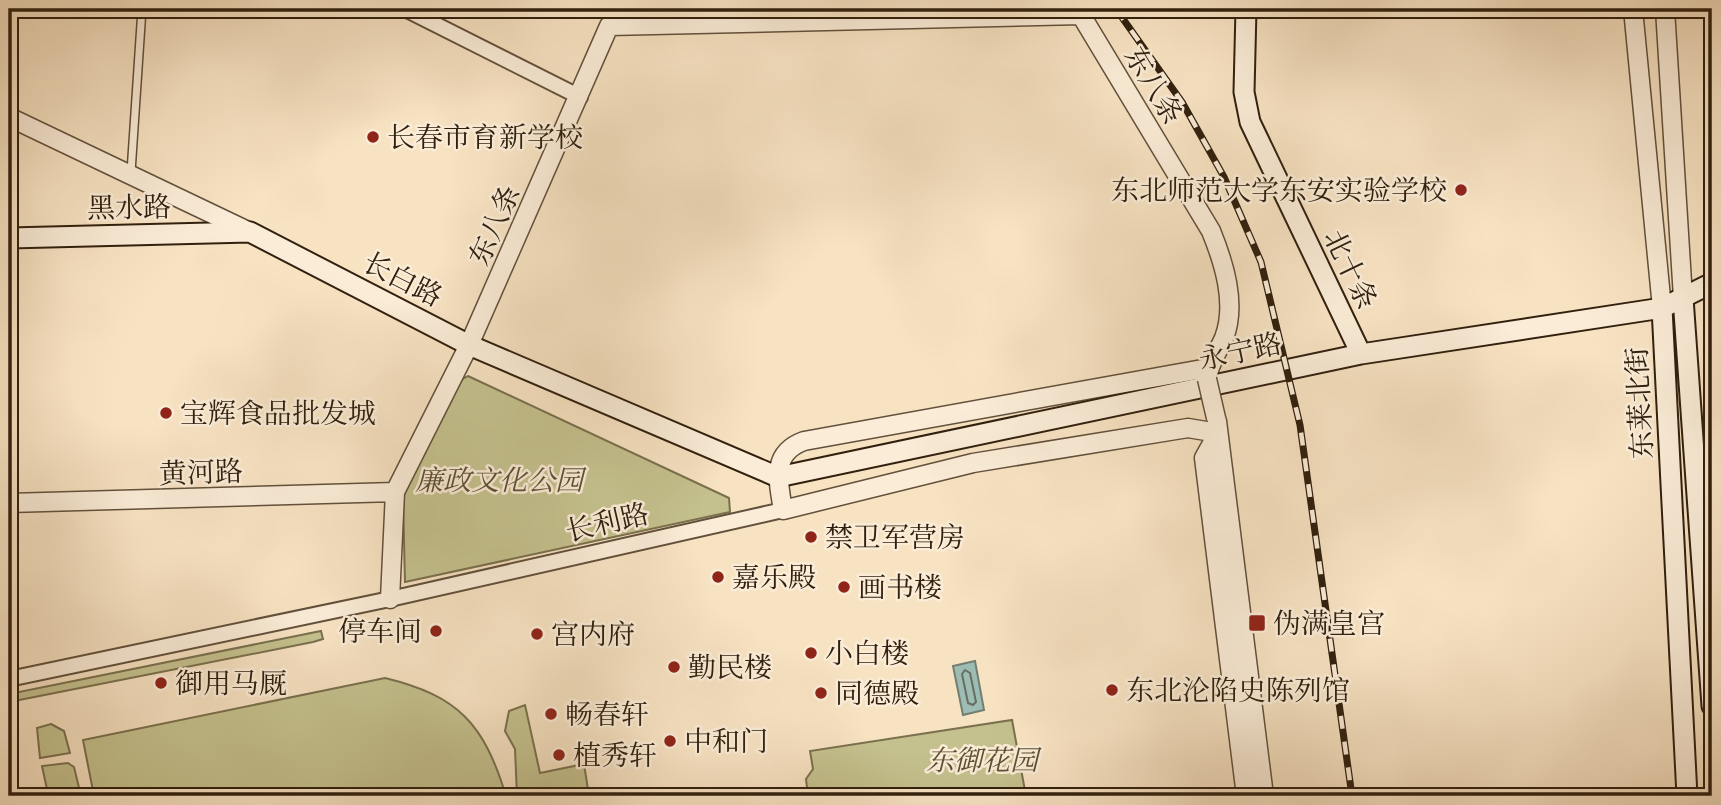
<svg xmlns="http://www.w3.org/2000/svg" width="1721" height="805" font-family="Alegreya,'Noto Serif SC',serif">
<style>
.green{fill:#c4c18e;stroke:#7a704e;stroke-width:2}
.water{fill:#9dbdb4;stroke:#727e72;stroke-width:2}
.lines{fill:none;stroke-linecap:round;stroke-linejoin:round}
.shore{stroke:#676e61;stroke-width:2}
.service-casing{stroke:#62503b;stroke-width:10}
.minor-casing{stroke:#62503b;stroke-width:18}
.tertiary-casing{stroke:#62503b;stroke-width:21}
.secondary-casing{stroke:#31200e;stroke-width:23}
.service{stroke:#faecd7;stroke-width:7}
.minor{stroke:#faecd7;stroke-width:14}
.tertiary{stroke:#faecd7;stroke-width:18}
.secondary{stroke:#faecd7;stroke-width:19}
.rail-casing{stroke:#31200e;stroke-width:7}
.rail{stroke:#faecd7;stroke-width:4.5;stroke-dasharray:13;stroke-linecap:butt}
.tertiary-bridge-casing{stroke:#62503b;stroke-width:21;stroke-linecap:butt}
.tertiary-bridge{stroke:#faecd7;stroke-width:18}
.poi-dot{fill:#8f2418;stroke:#faecd7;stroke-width:2.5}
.labels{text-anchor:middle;stroke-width:5;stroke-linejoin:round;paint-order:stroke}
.street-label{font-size:28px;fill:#31200e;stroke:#faecd7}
.poi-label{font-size:28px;fill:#31200e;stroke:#faecd7;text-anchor:start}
.park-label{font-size:28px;font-style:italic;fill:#5d5034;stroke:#faecd7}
</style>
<rect width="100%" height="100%" fill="#f7e2c2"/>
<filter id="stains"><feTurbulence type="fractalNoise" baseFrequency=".00286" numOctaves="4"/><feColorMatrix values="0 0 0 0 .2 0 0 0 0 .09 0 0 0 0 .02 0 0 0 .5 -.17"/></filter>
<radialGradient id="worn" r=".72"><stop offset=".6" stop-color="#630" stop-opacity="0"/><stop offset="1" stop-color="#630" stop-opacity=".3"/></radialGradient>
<path class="green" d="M468 376 729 498 730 512 405 582 403 497 458 381Z
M321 631 323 639 313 642 9 702V694Z
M385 678C459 696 484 724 506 796H94L83 740Z
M525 705 540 773 584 764 589 796H517L515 749 505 731 509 711Z
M1012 720 1026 796H808L806 779 813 769 810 751Z
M51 724 64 731 70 753 40 758 37 728Z
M68 763 74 767 81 796 48 794 42 766Z"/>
<path class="water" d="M975 661 984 710 963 715 953 666Z"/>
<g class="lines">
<path class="shore" d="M965 670 970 673 976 702 973 705 968 703 962 674Z"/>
<g class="service-casing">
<path id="service" d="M131 172 142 9"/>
</g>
<g class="minor-casing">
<path id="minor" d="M405 9 580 97
M9 679 390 599 783 510"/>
</g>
<g class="tertiary-casing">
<path id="tertiary" d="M1633 9 1662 308
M1665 9 1683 298
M9 117 250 232
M1208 368 804 441C771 453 778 480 783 510L973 463 1188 428 1218 433
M1217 421 1264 796
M1218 433 1204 458 1246 796
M9 503 395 492
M390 599 395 492 469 345 609 26 1081 15 1211 231C1224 263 1237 304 1224 338 1218 352 1209 363 1207 379"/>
</g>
<g class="secondary-casing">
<path id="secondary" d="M1246 9 1244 92 1250 122 1361 354
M9 238 250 232 469 345 778 477 1361 354 1662 308 1712 283
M1683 298 1712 706
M1662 308 1687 796"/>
</g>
<use href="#service" class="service"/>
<use href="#minor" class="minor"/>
<use href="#tertiary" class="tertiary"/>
<use href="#secondary" class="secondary"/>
<g class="rail-casing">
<path id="rail" d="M1116 9 1182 102 1224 177 1261 262 1300 425 1352 796"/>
</g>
<use href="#rail" class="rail"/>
<g class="tertiary-bridge-casing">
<path id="tertiary-bridge" d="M1207 379 1216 418"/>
</g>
<use href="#tertiary-bridge" class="tertiary-bridge"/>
</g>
<g class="poi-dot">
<circle cx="373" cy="137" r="7"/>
<circle cx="1461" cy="190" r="7"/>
<circle cx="166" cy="413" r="7"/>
<circle cx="811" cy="537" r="7"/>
<circle cx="718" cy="577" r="7"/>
<circle cx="844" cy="587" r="7"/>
<rect x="1248" y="614" width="18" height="18" rx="3.5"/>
<circle cx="436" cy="631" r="7"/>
<circle cx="537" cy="634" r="7"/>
<circle cx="811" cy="653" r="7"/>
<circle cx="674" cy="667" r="7"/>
<circle cx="161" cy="683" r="7"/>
<circle cx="1112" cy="690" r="7"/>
<circle cx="821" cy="693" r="7"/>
<circle cx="551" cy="714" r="7"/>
<circle cx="670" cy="741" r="7"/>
<circle cx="559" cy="755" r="7"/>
</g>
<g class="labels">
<g class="street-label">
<text transform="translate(1154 85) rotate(59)" y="10">东八条</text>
<text transform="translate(129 207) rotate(-1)" y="10">黑水路</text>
<text transform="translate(494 225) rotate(-66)" y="10">东八条</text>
<text transform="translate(1351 269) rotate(64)" y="10">北十条</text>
<text transform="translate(403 279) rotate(27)" y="10">长白路</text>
<text transform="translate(1240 351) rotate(-12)" y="10">永宁路</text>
<text transform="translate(1639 403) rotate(-93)" y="10">东莱北街</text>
<text transform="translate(201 472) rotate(-2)" y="10">黄河路</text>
<text transform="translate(607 522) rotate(-13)" y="10">长利路</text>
</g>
<g class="poi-label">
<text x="387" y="147">长春市育新学校</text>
<text x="1447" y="200" text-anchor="end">东北师范大学东安实验学校</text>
<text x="180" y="423">宝辉食品批发城</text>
<text x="825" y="547">禁卫军营房</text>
<text x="732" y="587">嘉乐殿</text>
<text x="858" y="597">画书楼</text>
<text x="1273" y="633">伪满皇宫</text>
<text x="422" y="641" text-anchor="end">停车间</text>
<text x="551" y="644">宫内府</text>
<text x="825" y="663">小白楼</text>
<text x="688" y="677">勤民楼</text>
<text x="175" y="693">御用马厩</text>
<text x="1126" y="700">东北沦陷史陈列馆</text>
<text x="835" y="703">同德殿</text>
<text x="565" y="724">畅春轩</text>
<text x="684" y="751">中和门</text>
<text x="573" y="765">植秀轩</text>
</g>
<g class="park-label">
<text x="499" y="490">廉政文化公园</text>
<text x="982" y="770">东御花园</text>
</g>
</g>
<rect width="1721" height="805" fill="none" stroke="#f7e2c2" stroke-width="35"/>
<rect x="10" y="10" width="1700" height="784" fill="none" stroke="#31200e" stroke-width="3.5"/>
<rect x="18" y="18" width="1686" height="770" fill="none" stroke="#31200e" stroke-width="2"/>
<rect width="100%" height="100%" filter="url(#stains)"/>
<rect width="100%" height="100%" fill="url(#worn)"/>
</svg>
